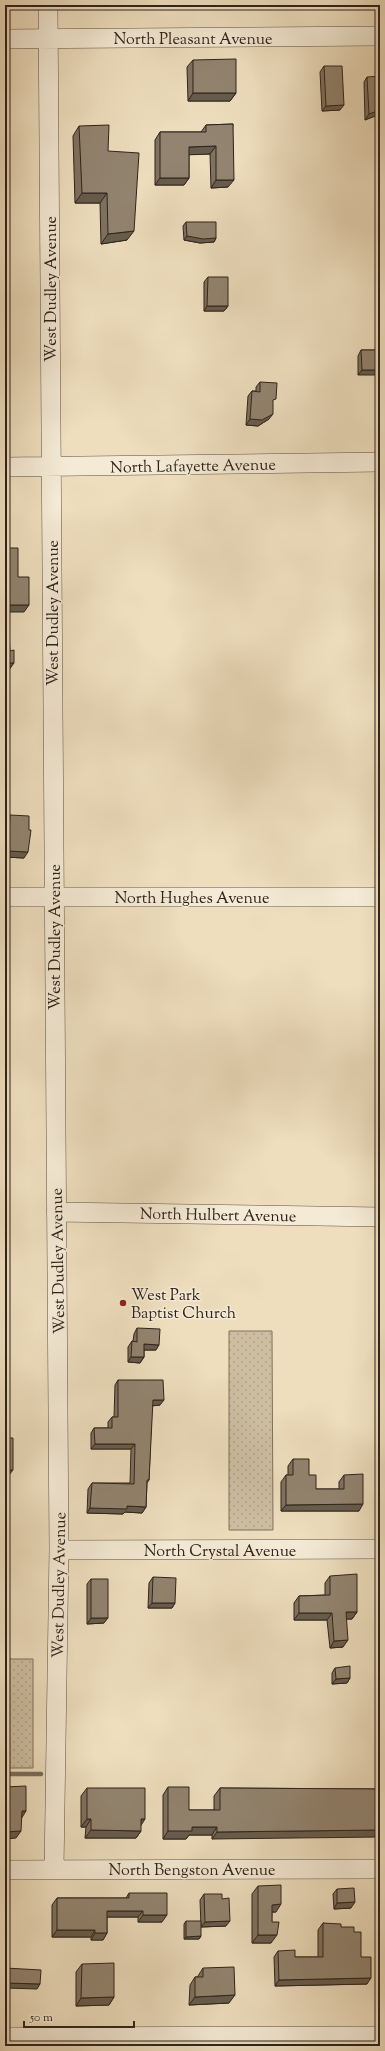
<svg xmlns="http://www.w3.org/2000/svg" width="385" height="2051" font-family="'Sorts Mill Goudy',serif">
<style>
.green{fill:url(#green-dots);stroke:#7e705e}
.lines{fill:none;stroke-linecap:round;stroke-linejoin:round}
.stream{stroke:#7a6d5c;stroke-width:4.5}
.minor-casing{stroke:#5e5244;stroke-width:20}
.minor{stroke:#f4ead5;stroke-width:19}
.wall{fill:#7e7260;stroke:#2e231b}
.shaded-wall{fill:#665c4e;stroke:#2e231b}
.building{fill:#928470;stroke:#2e231b}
.poi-dot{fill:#8f2418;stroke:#f4ead5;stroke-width:1.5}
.labels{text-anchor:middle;stroke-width:3;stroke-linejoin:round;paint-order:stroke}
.street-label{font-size:16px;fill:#2e231b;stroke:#f4ead5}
.poi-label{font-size:16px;fill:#2e231b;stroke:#f4ead5;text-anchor:start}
</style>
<defs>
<pattern id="green-dots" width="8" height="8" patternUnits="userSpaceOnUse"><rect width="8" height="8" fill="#cdbea2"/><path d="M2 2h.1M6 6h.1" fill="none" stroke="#b0a38b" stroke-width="1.8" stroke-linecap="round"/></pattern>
</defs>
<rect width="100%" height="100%" fill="#eedebe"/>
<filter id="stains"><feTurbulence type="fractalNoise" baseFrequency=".005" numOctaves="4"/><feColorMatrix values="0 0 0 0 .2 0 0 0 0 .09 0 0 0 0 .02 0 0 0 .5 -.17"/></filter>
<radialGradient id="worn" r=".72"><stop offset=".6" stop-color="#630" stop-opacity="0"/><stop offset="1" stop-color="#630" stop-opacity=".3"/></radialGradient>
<path class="green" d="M229 1331H272L273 1530H229Z
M5 1659H33V1768H5Z"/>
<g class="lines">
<path class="stream" d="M5 1774H41"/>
<g class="minor-casing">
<path id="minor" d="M48 5 59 1550 54 1870
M5 39 380 36
M5 467 380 462
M5 897H380
M56 1212 380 1217
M59 1550 380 1549
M5 1870 380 1869
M5 2037 380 2036"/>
</g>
<use href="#minor" class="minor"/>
</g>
<path class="wall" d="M193 60 236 93 230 101H188L187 67Z
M324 66 340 110 322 111 320 72Z
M367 77 380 114 365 120 364 82Z
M233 124 228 187 211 188 210 154H189V178L184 185H155V140L160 132H201L206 125Z
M79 126 108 151 127 240 101 244 100 203H75L73 136Z
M186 222 216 238 214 242 200 243 184 240 183 226Z
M208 277 228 306 224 311H204V282Z
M361 350H380L358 375V356Z
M260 382 269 419 258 426 246 425 248 396 252 391H256V387Z
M10 815 29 830 24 858 5 857 6 820Z
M137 1328 156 1350H144V1357L140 1363 128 1362V1347L132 1341H133L134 1334Z
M118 1380 160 1405 152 1406 149 1480 147 1483 146 1507 142 1513 125 1512 123 1514 87 1513 88 1489 92 1483H130L131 1449H91V1433L94 1428H108V1422L112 1417H114L115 1385Z
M293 1459 309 1475 316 1489H339V1482L344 1475 359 1511H281V1482L286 1475H288V1466Z
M330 1576 357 1612 352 1619H346L343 1647 330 1648 327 1620H294V1603L299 1596 325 1595V1583Z
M153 1577 175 1603 172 1608H148L149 1583Z
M91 1579 104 1623 87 1624V1584Z
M335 1668 350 1678 347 1683 332 1684V1673Z
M168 1787 189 1810H214V1796L220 1788 380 1789 212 1839V1835H189L186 1839H163V1795Z
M87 1788 141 1831 136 1838H85L86 1827H81V1796Z
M258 1886 276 1912H272L271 1943H252V1894Z
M337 1889 351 1908 334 1909 333 1894Z
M129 1893 162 1922H138V1917H107V1933L103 1940H91V1937H52V1905L57 1898H126Z
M204 1894 226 1926 201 1927 200 1900Z
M186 1921 201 1936 199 1939H184V1924Z
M323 1923 341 1927 354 1932 361 1957 367 1984 275 1986 274 1957 278 1951 295 1957H318V1930Z
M82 1964 114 1997 109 2005 76 2006V1972Z
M203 1968 229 2003 189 2005 190 1985 195 1977H198V1976Z"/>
<path class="shaded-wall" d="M193 93H236L230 101H188Z
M344 105 340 110 322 111 326 106Z
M380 110V114L365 120 369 114Z
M216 146 210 154 184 155 189 147Z
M160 178H189L184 185H155Z
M216 180H234L228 187 211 188Z
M82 193H107L100 203H75Z
M134 231 127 240 101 244 108 234Z
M187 236 216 238 214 242 200 243 184 240Z
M207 306H228L224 311H204Z
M362 370H380V375H358Z
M273 414 269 419 258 426 246 425 250 419Z
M5 605H29L24 612H5Z
M5 663H14L9 670H5Z
M8 851 28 852 24 858 5 857V855Z
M144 1344 159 1345 156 1350H141Z
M131 1357H144L140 1363 128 1362Z
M153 1400H164L160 1405 149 1406Z
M95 1444H135L131 1449H91Z
M5 1470H13L9 1475H5Z
M363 1504 359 1511H281L286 1505Z
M127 1506 146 1507 142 1513 125 1512 123 1514 87 1513 90 1508Z
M152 1603H175L172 1608H148Z
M346 1612H357L352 1619H341Z
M299 1613H332L327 1620H294Z
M91 1618H108L104 1623 87 1624Z
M348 1640 343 1647 330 1648 334 1641Z
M350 1678 347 1683 332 1684 336 1679Z
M22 1811H26L21 1819Z
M87 1819H91L86 1827H81Z
M141 1819H145L140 1827Z
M192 1827H217L212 1835H189L186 1839H163L168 1831Z
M91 1830 141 1831 136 1838H85Z
M380 1830V1837L212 1839 217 1832Z
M21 1831 16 1838 5 1839V1832Z
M355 1902 351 1908 334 1909 337 1903Z
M281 1904 276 1912H266L272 1905Z
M107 1911H143L138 1917H103Z
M143 1915H167L162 1922H138Z
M230 1921 226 1926 201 1927 205 1922Z
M57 1930H95L91 1937H52Z
M95 1933H107L103 1940H91Z
M258 1935H277L271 1943H252Z
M201 1936 199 1939H184L186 1937Z
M371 1978 367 1984 275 1986 279 1980Z
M5 1983 40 1984 37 1989 5 1988Z
M235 1995 229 2003 189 2005 195 1997Z
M114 1997 109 2005 76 2006 81 1998Z"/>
<path class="building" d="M236 59V93H193V60Z
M324 66H342L344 105 326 106Z
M380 76V110L369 114 367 77Z
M233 124 234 180H216V146L189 147V178H160V132H206V125Z
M109 125 108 151 139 153 134 231 108 234 107 193H82L79 126Z
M186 222H216V238L203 239 187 236Z
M208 277H228V306H207Z
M361 350H380V370H362Z
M260 382 277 383 276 399 273 400V414L262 420 250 419 252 391 260 392Z
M5 548H18V577H29V605H5Z
M5 634H9L10 651 14 650V663H5Z
M10 815 29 816V830H31L28 852 8 851Z
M137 1328 160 1329 159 1345 144 1344V1357H131L132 1341 137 1342Z
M118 1380H163L164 1400H153L149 1480H147L146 1507 127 1506V1509L90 1508 92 1483 134 1484 135 1444H95L94 1428H112V1417H118Z
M5 1438H13V1470H5Z
M293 1459H309V1475H316V1489H344V1475L363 1474V1504L286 1505V1475H293Z
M357 1574V1612H346L348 1640 334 1641 332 1613H299V1596L330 1595V1576Z
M153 1577 176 1578 175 1603H152Z
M91 1579H108V1618H91Z
M350 1666V1678L336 1679 335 1668Z
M26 1786V1811H22L21 1831 5 1832V1787Z
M168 1787H189V1810H220V1788L380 1789V1830L217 1832V1827H192V1831H168Z
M87 1788H145V1819H141V1831L91 1830V1819H87Z
M281 1885V1904L272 1905V1922H279L277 1935H258V1886Z
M354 1888 355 1902 337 1903V1889Z
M129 1893H167V1915H143V1911H107V1933H95V1930H57V1898H129Z
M204 1894H222V1899L229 1898 230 1921 205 1922Z
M5 1897H8V1931H5Z
M186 1921H201V1936L186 1937Z
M323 1923 341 1924V1927H354V1932H361V1957H371V1978L279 1980 278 1951 295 1950V1957H323Z
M114 1963V1997L81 1998 82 1964Z
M234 1967 235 1995 195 1997V1977H203V1968Z
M5 1968 41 1970 40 1984 5 1983Z"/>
<circle class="poi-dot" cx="123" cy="1303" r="4"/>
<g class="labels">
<g class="street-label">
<text x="193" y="44">North Pleasant Avenue</text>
<text transform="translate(50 289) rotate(-90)" y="6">West Dudley Avenue</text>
<text transform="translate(193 465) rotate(-1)" y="6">North Lafayette Avenue</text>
<text transform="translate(52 613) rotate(-90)" y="6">West Dudley Avenue</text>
<text x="192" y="903">North Hughes Avenue</text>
<text transform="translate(54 937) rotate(-90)" y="6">West Dudley Avenue</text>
<text transform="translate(218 1214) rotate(1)" y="6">North Hulbert Avenue</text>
<text transform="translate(57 1261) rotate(-91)" y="6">West Dudley Avenue</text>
<text x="220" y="1556">North Crystal Avenue</text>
<text transform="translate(58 1585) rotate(-89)" y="6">West Dudley Avenue</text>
<text x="192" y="1875">North Bengston Avenue</text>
</g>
<g class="poi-label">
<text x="131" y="1300">West Park<tspan x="131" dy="18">Baptist Church</tspan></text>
</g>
</g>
<rect width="385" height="2051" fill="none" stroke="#eedebe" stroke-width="20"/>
<rect x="6" y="6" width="373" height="2039" fill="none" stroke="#2e231b" stroke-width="2"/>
<rect x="10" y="10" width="365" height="2031" fill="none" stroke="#2e231b"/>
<path d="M24 2021v6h110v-6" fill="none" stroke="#2e231b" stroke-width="2"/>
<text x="30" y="2021" font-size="12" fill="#2e231b" stroke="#f4ead5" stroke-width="3" paint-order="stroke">50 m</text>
<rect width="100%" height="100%" filter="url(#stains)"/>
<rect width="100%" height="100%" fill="url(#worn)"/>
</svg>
